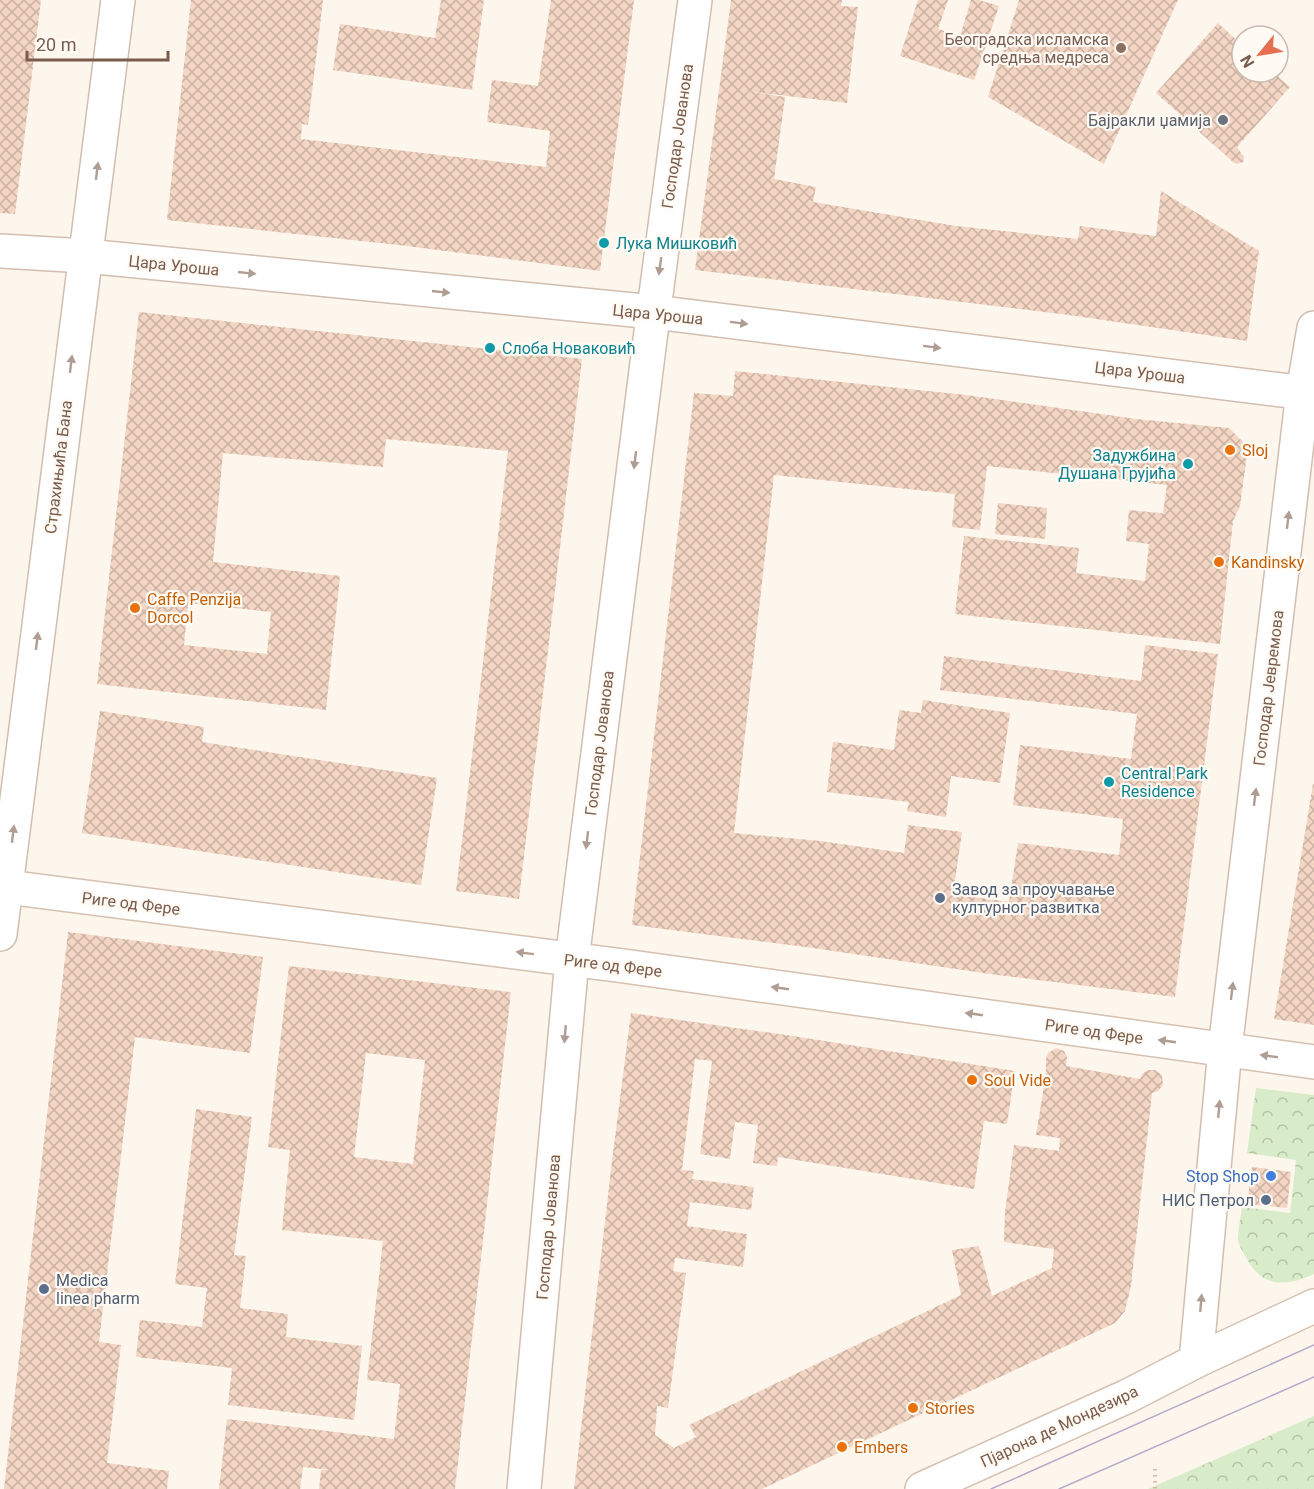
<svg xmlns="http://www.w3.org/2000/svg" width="1314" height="1489" font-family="Roboto,sans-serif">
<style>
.park{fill:url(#park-crowns)}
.building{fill:url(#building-cross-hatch);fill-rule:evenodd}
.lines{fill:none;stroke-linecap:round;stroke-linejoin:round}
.street-casing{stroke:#d1beb0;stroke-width:36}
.secondary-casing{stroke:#d6c0b0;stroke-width:36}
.path{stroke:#d9b8a5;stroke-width:4;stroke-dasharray:1.5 4.5;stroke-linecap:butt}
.street{stroke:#fff;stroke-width:33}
.secondary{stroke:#fff;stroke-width:33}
.tram{stroke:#b9a8c9;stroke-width:1.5}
.oneway{fill:#af9d94}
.education-dot{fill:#8d6e63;stroke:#fffaf3;stroke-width:2}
.worship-dot{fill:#6b7280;stroke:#fffaf3;stroke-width:2}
.culture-dot{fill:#0f9aa8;stroke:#fffaf3;stroke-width:2}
.food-dot{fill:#e8710a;stroke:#fffaf3;stroke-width:2}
.service-dot{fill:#5c6f8a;stroke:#fffaf3;stroke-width:2}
.shop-dot{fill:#3f7fe0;stroke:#fffaf3;stroke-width:2}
.labels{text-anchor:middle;stroke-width:4.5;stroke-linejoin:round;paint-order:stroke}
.education-label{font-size:16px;fill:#785e54;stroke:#fffaf3;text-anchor:end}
.worship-label{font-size:16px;fill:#5b616d;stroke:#fffaf3;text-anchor:end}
.street-label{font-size:16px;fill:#7a5c4d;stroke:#fffaf3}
.culture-label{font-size:16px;fill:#0d838f;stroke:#fffaf3;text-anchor:start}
.food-label{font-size:16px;fill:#c56008;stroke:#fffaf3;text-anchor:start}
.service-label{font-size:16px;fill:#4e5e75;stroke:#fffaf3;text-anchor:start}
.shop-label{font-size:16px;fill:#366cbe;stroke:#fffaf3;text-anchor:end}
</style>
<defs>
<pattern id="park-crowns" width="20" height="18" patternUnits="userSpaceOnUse" patternTransform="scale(1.5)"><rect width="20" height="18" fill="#d8ecc9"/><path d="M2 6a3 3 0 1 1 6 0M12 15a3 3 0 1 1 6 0" fill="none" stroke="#b4c2a5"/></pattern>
<pattern id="building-cross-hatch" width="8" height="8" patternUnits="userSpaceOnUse" patternTransform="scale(1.5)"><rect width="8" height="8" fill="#f3d5c3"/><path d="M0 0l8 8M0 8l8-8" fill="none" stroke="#cab0a1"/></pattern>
</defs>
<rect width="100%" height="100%" fill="#fdf6ec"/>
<path class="park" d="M1256 1088 1314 1095V1274C1286 1287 1261 1288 1246 1257 1243 1252 1239 1246 1238 1240 1238 1229 1241 1217 1242 1207L1290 1213 1296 1160 1247 1153Z
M1314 1416V1489H1148Z"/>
<path class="building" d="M0 0H41L15 214 0 213Z
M191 0H323L308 125 302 124 301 139 546 167 550 131 487 122 492 80 538 86 551 0H634L600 271 399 245 167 220Z
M441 0H484L472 90 333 70 340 24 435 38Z
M731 0H842L841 6 858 7 847 103 746 91 785 97 774 179 816 187 813 202 956 226 1078 239 1080 226 1156 236 1161 191 1259 251 1247 341 1069 315 695 270Z
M918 0H948L938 29 960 36 971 0H979L999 6 974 80 900 56Z
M1019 0H1178L1104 164 988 97Z
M1218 23 1242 45V72H1273L1290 87 1237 147 1244 157 1243 162 1237 164 1233 162 1156 93Z
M139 312 582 359 519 899 456 891 508 451 386 439 383 467 223 453 213 562 340 576 326 710 97 684ZM188 603 271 612 267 654 184 645Z
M735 371 966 395 1136 419 1229 428 1248 447 1240 506 1233 521 1220 644 955 614 964 536 1079 548 1076 573 1145 581 1149 544 1126 541 1129 510 1170 514 1163 513 1167 485 987 466 980 530 952 527 955 494 774 475 734 833 820 841 904 853 908 825 962 832 953 894 1009 902 1018 843 1119 855 1123 819 1013 805 1020 745 1131 759 1137 714 940 690 944 656 1141 681 1145 645 1218 654 1175 997 997 975 806 947 632 925 694 393 733 396Z
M998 503 1047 508 1045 539 995 534Z
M923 700 1010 713 1000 783 951 776 946 817 907 811 909 802 827 792 833 742 894 750 899 710 921 713Z
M100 711 204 727 202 742 437 778 421 885 82 833Z
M1313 784H1314V1025L1274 1019Z
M68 932 263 957 250 1053 135 1037 99 1342 121 1345 107 1463 169 1471 167 1489H4Z
M289 966 511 992 455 1489H319L321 1470H330L303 1467 300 1489H219L227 1419 394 1439 400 1384 367 1380 383 1241 282 1230 290 1150 268 1147ZM366 1053 425 1060 413 1164 354 1157Z
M631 1013 793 1036 1015 1071 1007 1124 984 1121 974 1189 778 1157 777 1166 753 1163 758 1125 735 1122 730 1159 700 1154 712 1061 695 1059 682 1170 694 1171 692 1179 754 1187 751 1210 690 1202 687 1226 747 1234 743 1267 675 1258 673 1271 686 1273 668 1408 657 1406 655 1435 674 1448 696 1437 689 1425 961 1295 952 1250 979 1246 992 1296 1052 1268 1054 1249 1004 1242 1005 1212 1014 1145 1059 1151 1060 1138 1036 1135 1046 1074V1059L1048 1053 1056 1048 1064 1051 1067 1057 1066 1066 1140 1079 1142 1074 1148 1070H1155L1162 1075 1163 1085 1158 1091 1152 1093 1131 1286 1125 1311 1115 1323 762 1489H574L612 1161Z
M196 1109 252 1117 234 1255 246 1256 240 1308 288 1314 286 1337 362 1346 354 1420 228 1405 232 1368 136 1357 140 1320 202 1327 207 1288 175 1284Z
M1252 1167 1291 1172 1287 1208 1247 1204Z"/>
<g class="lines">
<g class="street-casing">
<path id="street" d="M0 251 86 256 654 312 1314 394
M0 934 118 0
M1196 1361 1225 1049 1303 392 1314 328
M524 1489 572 960 649 347 695 0"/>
</g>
<g class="secondary-casing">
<path id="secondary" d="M0 886 624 966 1314 1062
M922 1489 1128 1396 1196 1361 1314 1306"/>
</g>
<path class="path" d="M1155 1469V1489"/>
<use href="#street" class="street"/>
<use href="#secondary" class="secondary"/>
<path class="tram" d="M991 1489 1314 1345
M1059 1489 1314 1377"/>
</g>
<defs><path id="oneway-solid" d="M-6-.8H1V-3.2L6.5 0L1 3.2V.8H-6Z" transform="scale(1.5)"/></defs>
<g class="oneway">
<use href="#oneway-solid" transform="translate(97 171) rotate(-83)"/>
<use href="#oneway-solid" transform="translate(660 266) rotate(98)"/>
<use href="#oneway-solid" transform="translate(247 273) rotate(6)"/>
<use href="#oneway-solid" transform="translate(441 292) rotate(6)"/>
<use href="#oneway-solid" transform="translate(739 323) rotate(7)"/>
<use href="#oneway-solid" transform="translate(932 347) rotate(7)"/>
<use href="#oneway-solid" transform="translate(71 364) rotate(-83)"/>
<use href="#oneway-solid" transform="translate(635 460) rotate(97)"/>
<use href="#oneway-solid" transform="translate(1288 520) rotate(-83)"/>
<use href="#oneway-solid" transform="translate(37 641) rotate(-83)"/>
<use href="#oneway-solid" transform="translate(1255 797) rotate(-83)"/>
<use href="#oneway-solid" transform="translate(13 834) rotate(-83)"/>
<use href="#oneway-solid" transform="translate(587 840) rotate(97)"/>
<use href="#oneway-solid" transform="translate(525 953) rotate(-173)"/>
<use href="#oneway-solid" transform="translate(780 988) rotate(-172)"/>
<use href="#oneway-solid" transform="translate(1232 991) rotate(-83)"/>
<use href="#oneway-solid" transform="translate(974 1014) rotate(-172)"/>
<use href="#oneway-solid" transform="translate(565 1034) rotate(95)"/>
<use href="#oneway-solid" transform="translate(1167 1041) rotate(-172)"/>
<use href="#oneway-solid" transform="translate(1269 1056) rotate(-172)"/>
<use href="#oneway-solid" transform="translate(1219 1109) rotate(-85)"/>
<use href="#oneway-solid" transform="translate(1201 1303) rotate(-85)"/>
</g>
<circle class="education-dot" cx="1121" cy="48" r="6"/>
<circle class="worship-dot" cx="1223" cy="120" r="6"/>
<g class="culture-dot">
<circle cx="604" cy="243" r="6"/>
<circle cx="490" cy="348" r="6"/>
<circle cx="1188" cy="464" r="6"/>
<circle cx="1109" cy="782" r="6"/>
</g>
<g class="food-dot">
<circle cx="1230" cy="450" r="6"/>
<circle cx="1219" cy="562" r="6"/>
<circle cx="135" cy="608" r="6"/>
<circle cx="972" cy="1080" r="6"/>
<circle cx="913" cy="1408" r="6"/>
<circle cx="842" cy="1447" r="6"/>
</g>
<g class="service-dot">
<circle cx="940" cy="898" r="6"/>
<circle cx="1266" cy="1200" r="6"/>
<circle cx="44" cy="1289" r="6"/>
</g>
<circle class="shop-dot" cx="1271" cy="1176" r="6"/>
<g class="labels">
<g class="education-label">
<text x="1109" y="45">Београдска исламска<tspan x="1109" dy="18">средња медреса</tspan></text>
</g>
<g class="worship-label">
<text x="1211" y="126">Бајракли џамија</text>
</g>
<g class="street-label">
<text transform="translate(677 136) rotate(-82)" y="6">Господар Јованова</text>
<text transform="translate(174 265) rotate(6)" y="6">Цара Уроша</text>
<text transform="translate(658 314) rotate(6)" y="6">Цара Уроша</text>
<text transform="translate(1140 372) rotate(7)" y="6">Цара Уроша</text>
<text transform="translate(58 467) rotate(-83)" y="6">Страхињића Бана</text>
<text transform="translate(1268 688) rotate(-83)" y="6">Господар Јевремова</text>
<text transform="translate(599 743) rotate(-83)" y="6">Господар Јованова</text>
<text transform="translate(131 903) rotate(7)" y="6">Риге од Фере</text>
<text transform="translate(613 965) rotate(7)" y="6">Риге од Фере</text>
<text transform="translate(1094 1031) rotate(8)" y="6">Риге од Фере</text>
<text transform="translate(548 1227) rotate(-85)" y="6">Господар Јованова</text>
<text transform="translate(1059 1426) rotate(-25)" y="6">Пјарона де Мондезира</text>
</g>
<g class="culture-label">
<text x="616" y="249">Лука Мишковић</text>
<text x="502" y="354">Слоба Новаковић</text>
<text x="1176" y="461" text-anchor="end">Задужбина<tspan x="1176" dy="18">Душана Грујића</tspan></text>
<text x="1121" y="779">Central Park<tspan x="1121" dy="18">Residence</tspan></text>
</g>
<g class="food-label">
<text x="1242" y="456">Sloj</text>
<text x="1231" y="568">Kandinsky</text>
<text x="147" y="605">Caffe Penzija<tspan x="147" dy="18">Dorcol</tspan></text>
<text x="984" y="1086">Soul Vide</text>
<text x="925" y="1414">Stories</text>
<text x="854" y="1453">Embers</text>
</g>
<g class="service-label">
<text x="952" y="895">Завод за проучавање<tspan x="952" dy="18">културног развитка</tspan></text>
<text x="1254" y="1206" text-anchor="end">НИС Петрол</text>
<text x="56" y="1286">Medica<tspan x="56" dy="18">linea pharm</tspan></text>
</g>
<g class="shop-label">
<text x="1259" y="1182">Stop Shop</text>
</g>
</g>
<g transform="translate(1260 54) rotate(240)"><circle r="28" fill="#fffaf3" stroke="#cabbb1" stroke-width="1.5"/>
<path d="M0-4.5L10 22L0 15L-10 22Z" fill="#e76f51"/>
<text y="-9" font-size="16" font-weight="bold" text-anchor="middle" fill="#7a5c4d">N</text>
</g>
<path d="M27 51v9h141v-9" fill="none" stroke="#7a5c4d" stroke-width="3"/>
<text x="36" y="51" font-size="18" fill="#7a5c4d" stroke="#fffaf3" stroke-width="4.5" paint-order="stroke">20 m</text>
</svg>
